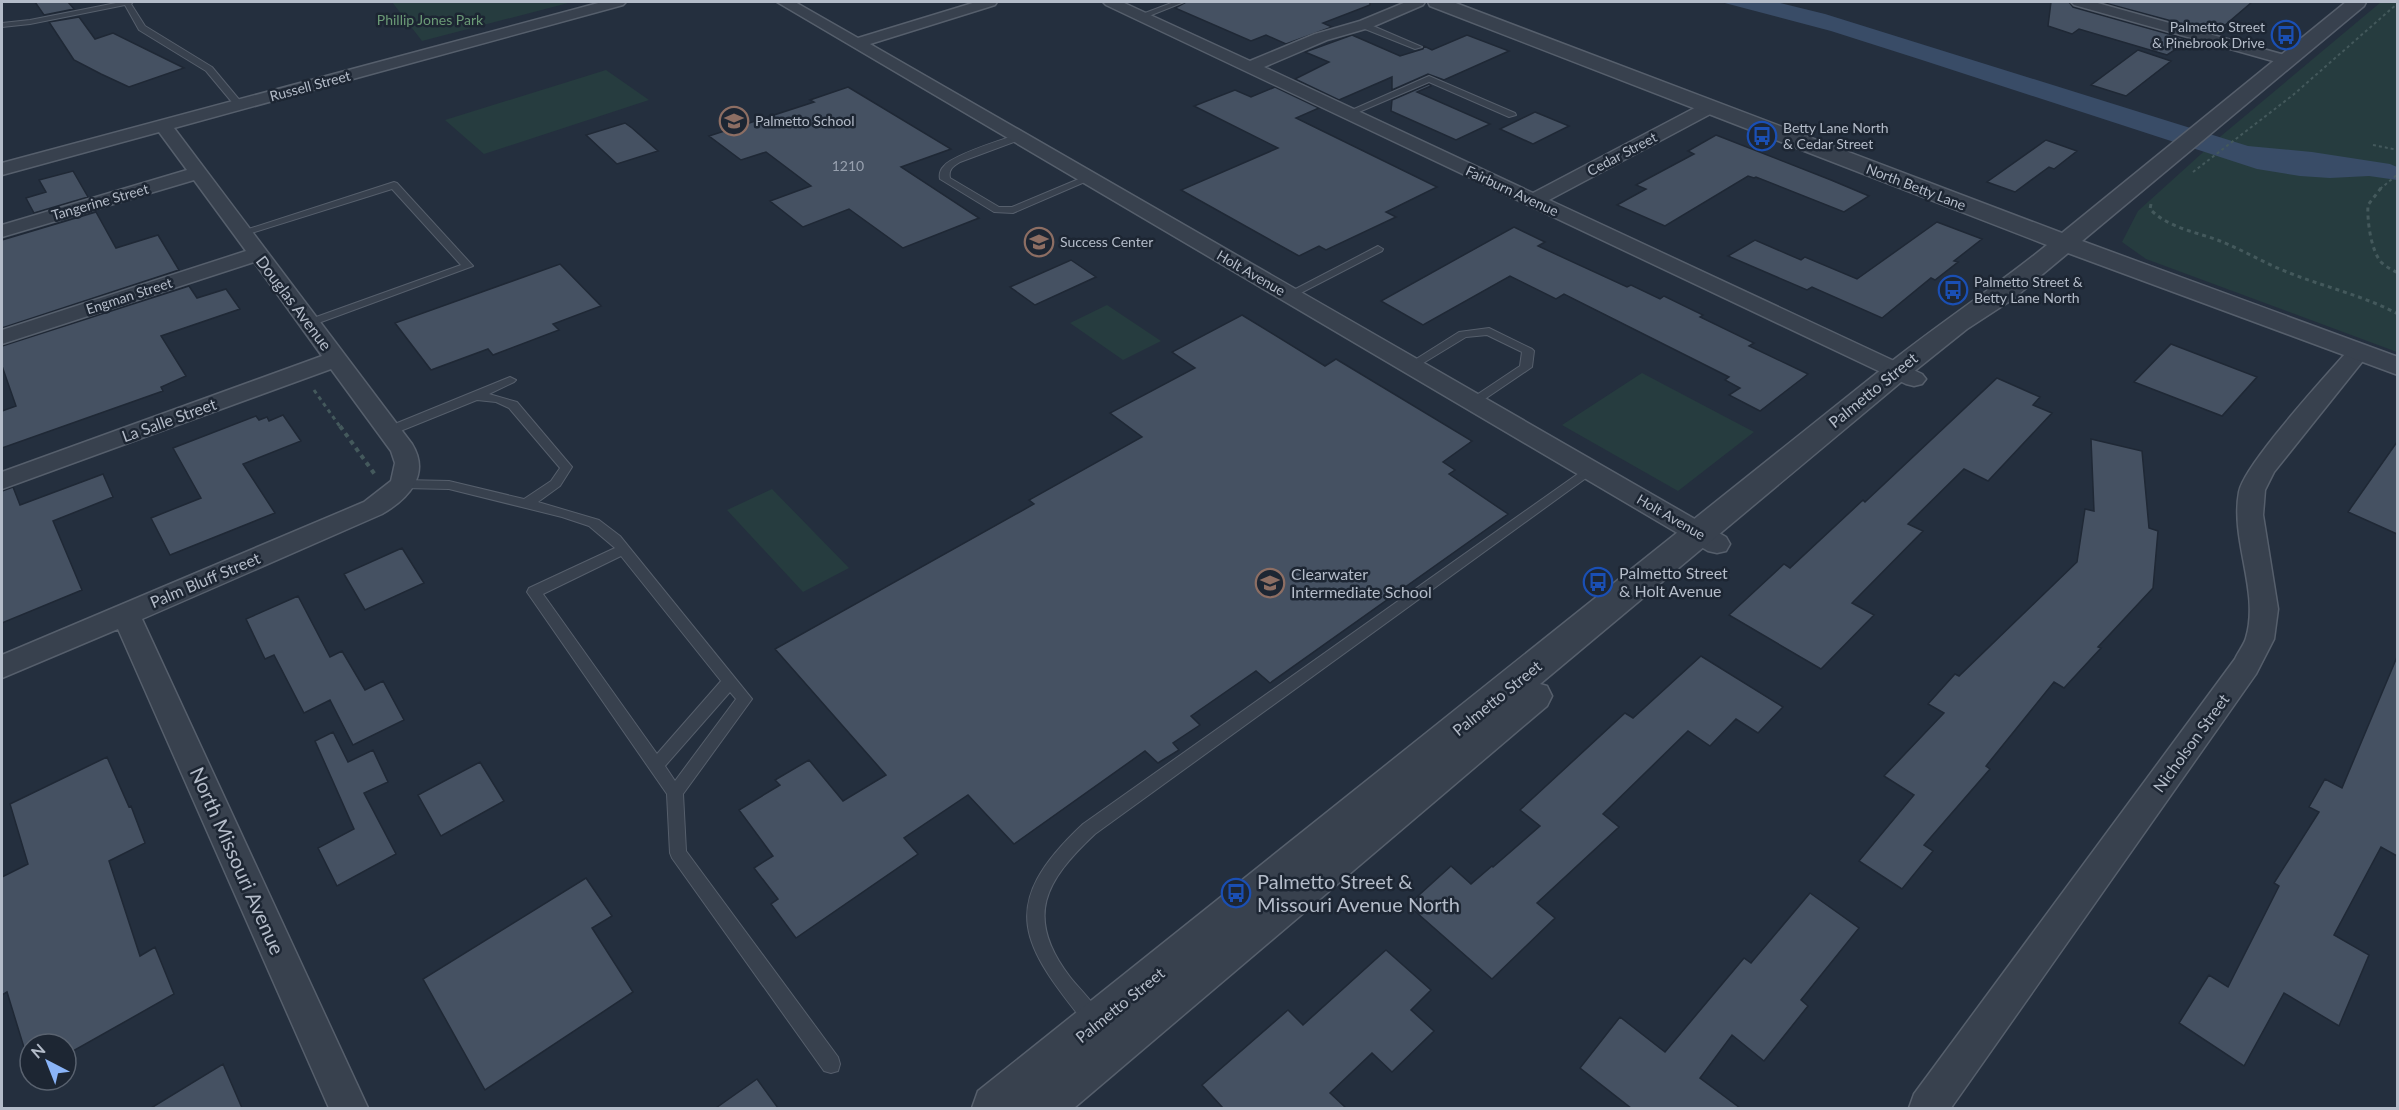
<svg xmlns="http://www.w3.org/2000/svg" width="2399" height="1110" font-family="Lato,sans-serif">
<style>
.green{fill:#263c3f}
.water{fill:#394c67}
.building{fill:#455162;stroke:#1f2835;stroke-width:1.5}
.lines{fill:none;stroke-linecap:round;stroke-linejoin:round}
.service-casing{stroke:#565f6c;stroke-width:2}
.minor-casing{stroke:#565f6c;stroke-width:3}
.tertiary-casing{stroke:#565f6c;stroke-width:3}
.path-far2{stroke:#44595c;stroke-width:2;stroke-dasharray:3 3;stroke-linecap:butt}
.path-far1{stroke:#44595c;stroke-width:3;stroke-dasharray:4 4;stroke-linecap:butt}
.path{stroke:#44595c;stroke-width:4;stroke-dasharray:4.5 4.5;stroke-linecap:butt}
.service{fill:#38414e;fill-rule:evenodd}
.minor{fill:#38414e;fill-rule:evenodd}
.tertiary{fill:#38414e;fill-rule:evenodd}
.labels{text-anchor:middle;stroke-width:5;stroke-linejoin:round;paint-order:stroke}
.far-park-label{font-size:14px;fill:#6b9a76;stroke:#1d2633}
.far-poi-label{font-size:14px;fill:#b4bcc9;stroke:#1d2633;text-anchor:start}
.far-street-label{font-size:14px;fill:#b4bcc9;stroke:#1d2633}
.number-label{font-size:14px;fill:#98a1af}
.street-label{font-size:16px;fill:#b4bcc9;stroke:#1d2633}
.poi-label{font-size:16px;fill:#b4bcc9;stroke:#1d2633;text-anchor:start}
.near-street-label{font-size:20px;fill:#b4bcc9;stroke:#1d2633}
.near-poi-label{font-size:20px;fill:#b4bcc9;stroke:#1d2633;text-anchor:start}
</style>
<rect width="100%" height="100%" fill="#242f3e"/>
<path class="green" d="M392 2H572L422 41Z
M2381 2H2397V352L2146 259 2122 242 2138 211 2221 136Z
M606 70 649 100 484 154 445 120Z
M1107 305 1161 341 1123 360 1070 323Z
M1642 373 1754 432 1678 491 1562 425Z
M772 489 849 568 803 592 727 510Z"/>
<path class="water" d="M1721 2H1776L1825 14 2248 146 2312 152 2390 164 2397 167V180L2369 176 2330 178 2300 176 2257 169 1922 60 1831 31Z"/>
<path class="building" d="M35 2H68L74 9 44 15Z
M1186 2H1370V5L1323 23 1332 27 1286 44 1266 35 1251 41 1175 8Z
M2051 2H2069L2073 7 2190 40 2167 55 2079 29 2072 34 2048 26Z
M2101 2H2252L2224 26 2215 24 2205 30Z
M79 17 95 39 113 33 184 68 129 87 101 74 74 60 49 22Z
M1352 35 1400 56 1423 49 1424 46 1432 50 1467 35 1509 51 1444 80 1428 74 1392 90V77L1339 100 1295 79 1329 62 1305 52Z
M2138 50 2171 61 2126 96 2091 85Z
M1429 84 1431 86 1417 92 1490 124 1456 140 1391 111 1392 100Z
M848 87 951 149 901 167 979 218 903 248 849 209 803 227 770 201 811 186 766 152 741 160 709 136 814 102 810 100Z
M1275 87 1319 108 1296 118 1437 187 1386 212 1396 217 1326 250 1319 246 1299 256 1181 190 1278 148 1194 106 1235 90 1251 97Z
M1535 112 1569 126 1533 144 1500 129Z
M625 123 632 128 658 151 617 164 586 135Z
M1716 135 1831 180 1869 196 1844 212 1756 177 1754 178 1748 176 1665 226 1617 205 1646 189 1636 185 1694 154 1688 151Z
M2046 140 2077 151 2054 169 2049 167 2015 192 1987 182Z
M73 171 88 197 34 213 26 198 46 192 39 180Z
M96 212 116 248 158 235 179 270 2 328V240Z
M1937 222 1982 239 1954 261 1958 262 1935 280 1931 278 1882 318 1812 287 1807 290 1728 256 1755 240 1801 260 1805 257 1857 279Z
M1514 227 1545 242 1538 246 1627 287 1631 285 1660 299 1664 296 1703 315 1700 317 1754 343 1749 346 1808 374 1760 411 1729 395 1740 388 1725 380 1729 377 1564 294 1556 299 1510 276 1423 325 1381 301Z
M1071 260 1096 277 1035 305 1010 287Z
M560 264 601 306 553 324 559 330 493 355 488 349 431 370 395 323Z
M189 286 197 298 226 289 240 309 161 336 186 376 161 387 163 391 2 448V411L16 406 2 366V346Z
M1242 315 1325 366 1336 359 1472 441 1443 462 1455 470 1449 474 1508 514 1270 683 1256 671 1191 716 1200 725 1173 743 1179 750 1158 763 1145 751 1014 844 968 795 904 838 918 854 796 938 771 904 778 899 754 868 773 856 739 810 780 785 775 780 809 760 843 801 886 775 775 649 1034 504 1029 500 1142 437 1110 413 1195 368 1172 352Z
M2171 344 2257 377 2222 416 2134 382Z
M1997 378 2040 397 2033 405 2052 413 1988 481 1964 469 1908 524 1923 531 1852 603 1874 615 1821 669 1729 615 1784 564 1790 568 1863 500 1865 502Z
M283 415 301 441 243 464 275 513 170 555 151 518 201 498 173 448 256 416 259 420 267 417 269 421Z
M2091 439 2142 451 2149 528 2158 531 2153 588 2098 647 2101 648 2064 688 2054 682 1986 766 1990 769 1924 845 1933 851 1902 889 1859 861 1914 795 1884 776 1944 713 1928 704 1955 674 1959 676 2077 562 2085 509 2094 511Z
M2397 442V534L2348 512Z
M103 474 113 497 53 521 82 590 2 623V491L13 487 20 505Z
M402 548 424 583 365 610 344 574Z
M298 596 330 657 342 651 365 690 383 681 404 720 353 745 330 700 304 713 274 655 265 659 246 619Z
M1701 656 1783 707 1758 733 1736 719 1710 746 1688 731 1603 814 1619 827 1537 903 1555 918 1492 979 1408 905 1451 866 1471 884 1492 866 1493 867 1540 826 1520 810 1625 713 1633 718Z
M2397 657V856L2381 847 2334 935 2369 955 2339 1026 2284 993 2244 1066 2179 1023 2209 975 2228 987 2279 886 2274 883 2319 812 2309 807 2325 779 2342 788Z
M333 732 348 762 373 750 388 782 364 793 396 854 337 886 318 848 354 829 315 741Z
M107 757 129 807 131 806 145 843 109 861 140 956 155 947 174 994 66 1055V1044H30V1067L7 992 2 995V877L28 864 10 804Z
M480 762 504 801 441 836 418 795Z
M586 878 612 916 592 928 633 992 485 1090 423 979Z
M1810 893 1859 928 1801 1000 1808 1006 1764 1061 1732 1035 1700 1078 1740 1108H1631L1580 1068 1620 1017 1665 1052 1744 958 1751 963Z
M1386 950 1431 990 1411 1010 1434 1031 1392 1072 1372 1053 1330 1093 1346 1108H1223L1202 1085 1288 1010 1303 1025Z
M223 1064 242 1108H151Z
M757 1079 778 1108H716Z"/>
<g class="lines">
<g class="service-casing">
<path id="service" d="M121 2H133L131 4 145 26 212 67 242 103V107H236L206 71 139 30 125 5 30 24 2 27V23L30 20Z
M1174 2H1184L1144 18 1137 16Z
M1360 23H1366L1422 47 1415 49 1360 27Z
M1429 76 1515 113 1516 115 1509 117 1429 82 1352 115 1345 113Z
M1019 134 1022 135V139L960 162C954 166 948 169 950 178L999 207H1012L1086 176 1094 178 1013 213 994 212 940 179C939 174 940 170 944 166 952 155 1004 139 1019 134Z
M394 182 397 183 473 266 313 325H305V321L461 265 392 189 245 235 241 236 236 233Z
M1378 246 1383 249 1382 251 1293 297H1285L1284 295Z
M1489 328 1532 349 1534 351 1532 367 1476 405 1472 406 1466 402 1520 366 1522 352 1487 335 1466 337 1415 368 1411 369 1405 366 1459 332Z
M510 377 516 380 514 382 489 394 517 402 572 467 560 486 538 502 599 520 620 536 752 699 683 794 686 851 838 1057 840 1064 838 1071 831 1073 824 1071 672 858 670 853 667 794 527 592 529 588 615 548 589 526 562 517 449 489 403 488 397 484 403 480 449 481 524 499 551 481 560 468 509 408 496 402 477 400 393 434 389 435 383 431 385 428ZM621 556 721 681 657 754 543 594ZM730 692 736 699 675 781 665 766Z
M1589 466 1593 467 1595 470 1593 473 1095 834C1045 881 1024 917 1070 977 1081 991 1097 1005 1104 1021L1102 1027 1095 1030 1088 1027C1022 945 995 906 1083 824Z"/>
</g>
<g class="minor-casing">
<path id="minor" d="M602 2H626L623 5 174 128 412 444C431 475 408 499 382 514L142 619 368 1108H329L118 629 2 678V655L364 502 391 481 395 463 391 451 331 369 2 489V472L322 356 254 262 2 344V330L246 251 194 180 2 237V225L187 170 159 132 2 175V163Z
M777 2H795L858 38 976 2H997L995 5 870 44 1726 537 1730 544 1726 551 1717 553 1708 551Z
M1103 2H1122L1250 61 1315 34 1360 21 1406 2H1425L1423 5 1372 27 1327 40 1264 67 1533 193 1704 103H1716L1719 107 1716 111 1549 200 1922 374 1926 379 1922 384 1914 386 1906 384 1106 5Z
M2071 2H2094L2292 57 2294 60 2292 63H2280L2074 5Z
M2359 345 2367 347 2370 352 2274 472 2265 490 2263 515 2278 609 2274 639 2256 674 1951 1108H1909L1914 1094 2235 659C2238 652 2244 645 2246 638 2260 591 2230 541 2239 492 2244 464 2328 374 2351 347Z"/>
</g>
<g class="tertiary-casing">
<path id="tertiary" d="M1428 2H1453L2062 233 2346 2H2366L2364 6 2082 241 2398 357V375L2068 253 2013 299 1967 329 1907 377 1540 684 1547 686 1552 696 1547 706 1074 1108H972L978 1091 1887 365C1940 323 1995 287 2047 245L1430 6Z"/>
</g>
<path class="path-far2" d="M2373 145 2398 150
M2193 172 2293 95 2398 3
M2380 189 2398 174"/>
<path class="path-far1" d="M2381 188 2368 205C2367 221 2371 250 2381 262 2386 267 2392 270 2398 273
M2151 204 2150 209C2168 228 2197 232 2220 241 2243 250 2264 263 2287 272 2324 287 2362 295 2398 314
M314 390 341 428"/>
<path class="path" d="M340 426 376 476"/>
<use href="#service" class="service"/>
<use href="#minor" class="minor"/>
<use href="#tertiary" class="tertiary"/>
</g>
<defs>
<g id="bus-ring" transform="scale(1.5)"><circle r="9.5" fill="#1d2633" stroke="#1a4fb4" stroke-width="1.5"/><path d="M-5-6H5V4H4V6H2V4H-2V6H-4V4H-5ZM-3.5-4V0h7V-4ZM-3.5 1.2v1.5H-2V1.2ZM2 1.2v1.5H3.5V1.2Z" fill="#1a4fb4"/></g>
<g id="school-ring" transform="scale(1.5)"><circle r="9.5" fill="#1d2633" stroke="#8d6e63" stroke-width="1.5"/><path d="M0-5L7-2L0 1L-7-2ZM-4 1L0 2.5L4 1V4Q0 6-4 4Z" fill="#8d6e63"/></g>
</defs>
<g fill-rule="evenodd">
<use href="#bus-ring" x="2286" y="35"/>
<use href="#school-ring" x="734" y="121"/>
<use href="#bus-ring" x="1762" y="136"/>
<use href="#school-ring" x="1039" y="242"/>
<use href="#bus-ring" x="1953" y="290"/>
<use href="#bus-ring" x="1598" y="582"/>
<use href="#school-ring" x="1270" y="583"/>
<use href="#bus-ring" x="1236" y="893"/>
</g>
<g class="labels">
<g class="far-park-label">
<text x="430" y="25">Phillip Jones Park</text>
</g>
<g class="far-poi-label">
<text x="2265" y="32" text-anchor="end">Palmetto Street<tspan x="2265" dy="16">&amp; Pinebrook Drive</tspan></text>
<text x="755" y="126">Palmetto School</text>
<text x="1783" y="133">Betty Lane North<tspan x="1783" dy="16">&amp; Cedar Street</tspan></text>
<text x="1060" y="247">Success Center</text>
<text x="1974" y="287">Palmetto Street &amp;<tspan x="1974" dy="16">Betty Lane North</tspan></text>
</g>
<g class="far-street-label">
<text transform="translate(310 86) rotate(-15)" y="5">Russell Street</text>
<text transform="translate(1622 154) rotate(-28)" y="5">Cedar Street</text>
<text transform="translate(1916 187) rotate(21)" y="5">North Betty Lane</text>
<text transform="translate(1512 191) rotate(25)" y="5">Fairburn Avenue</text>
<text transform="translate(100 202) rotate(-16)" y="5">Tangerine Street</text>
<text transform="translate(1251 273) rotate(30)" y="5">Holt Avenue</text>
<text transform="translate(129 296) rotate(-18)" y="5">Engman Street</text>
<text transform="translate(1671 517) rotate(30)" y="5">Holt Avenue</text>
</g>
<g class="number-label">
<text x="848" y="171">1210</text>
</g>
<g class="street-label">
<text transform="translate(294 303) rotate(53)" y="6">Douglas Avenue</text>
<text transform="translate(1873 390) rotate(-39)" y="6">Palmetto Street</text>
<text transform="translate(169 420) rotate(-20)" y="6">La Salle Street</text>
<text transform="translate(205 580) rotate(-23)" y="6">Palm Bluff Street</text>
<text transform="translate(1497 698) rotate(-39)" y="6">Palmetto Street</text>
<text transform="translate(2191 743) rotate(-54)" y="6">Nicholson Street</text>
<text transform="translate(1120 1005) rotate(-39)" y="6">Palmetto Street</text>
</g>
<g class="poi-label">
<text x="1619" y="579">Palmetto Street<tspan x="1619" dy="18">&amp; Holt Avenue</tspan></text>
<text x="1291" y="580">Clearwater<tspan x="1291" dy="18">Intermediate School</tspan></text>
</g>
<g class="near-street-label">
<text transform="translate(237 861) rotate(66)" y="7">North Missouri Avenue</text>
</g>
<g class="near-poi-label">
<text x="1257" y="889">Palmetto Street &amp;<tspan x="1257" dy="23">Missouri Avenue North</tspan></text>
</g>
</g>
<rect width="2399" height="1110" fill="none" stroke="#b4bcc9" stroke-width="6"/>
<g transform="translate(48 1062) rotate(318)"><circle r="28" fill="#1d2633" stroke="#59626f" stroke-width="1.5"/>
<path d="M0-4.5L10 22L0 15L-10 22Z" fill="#8ab4f8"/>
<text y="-9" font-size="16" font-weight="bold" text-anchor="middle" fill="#b4bcc9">N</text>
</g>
</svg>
